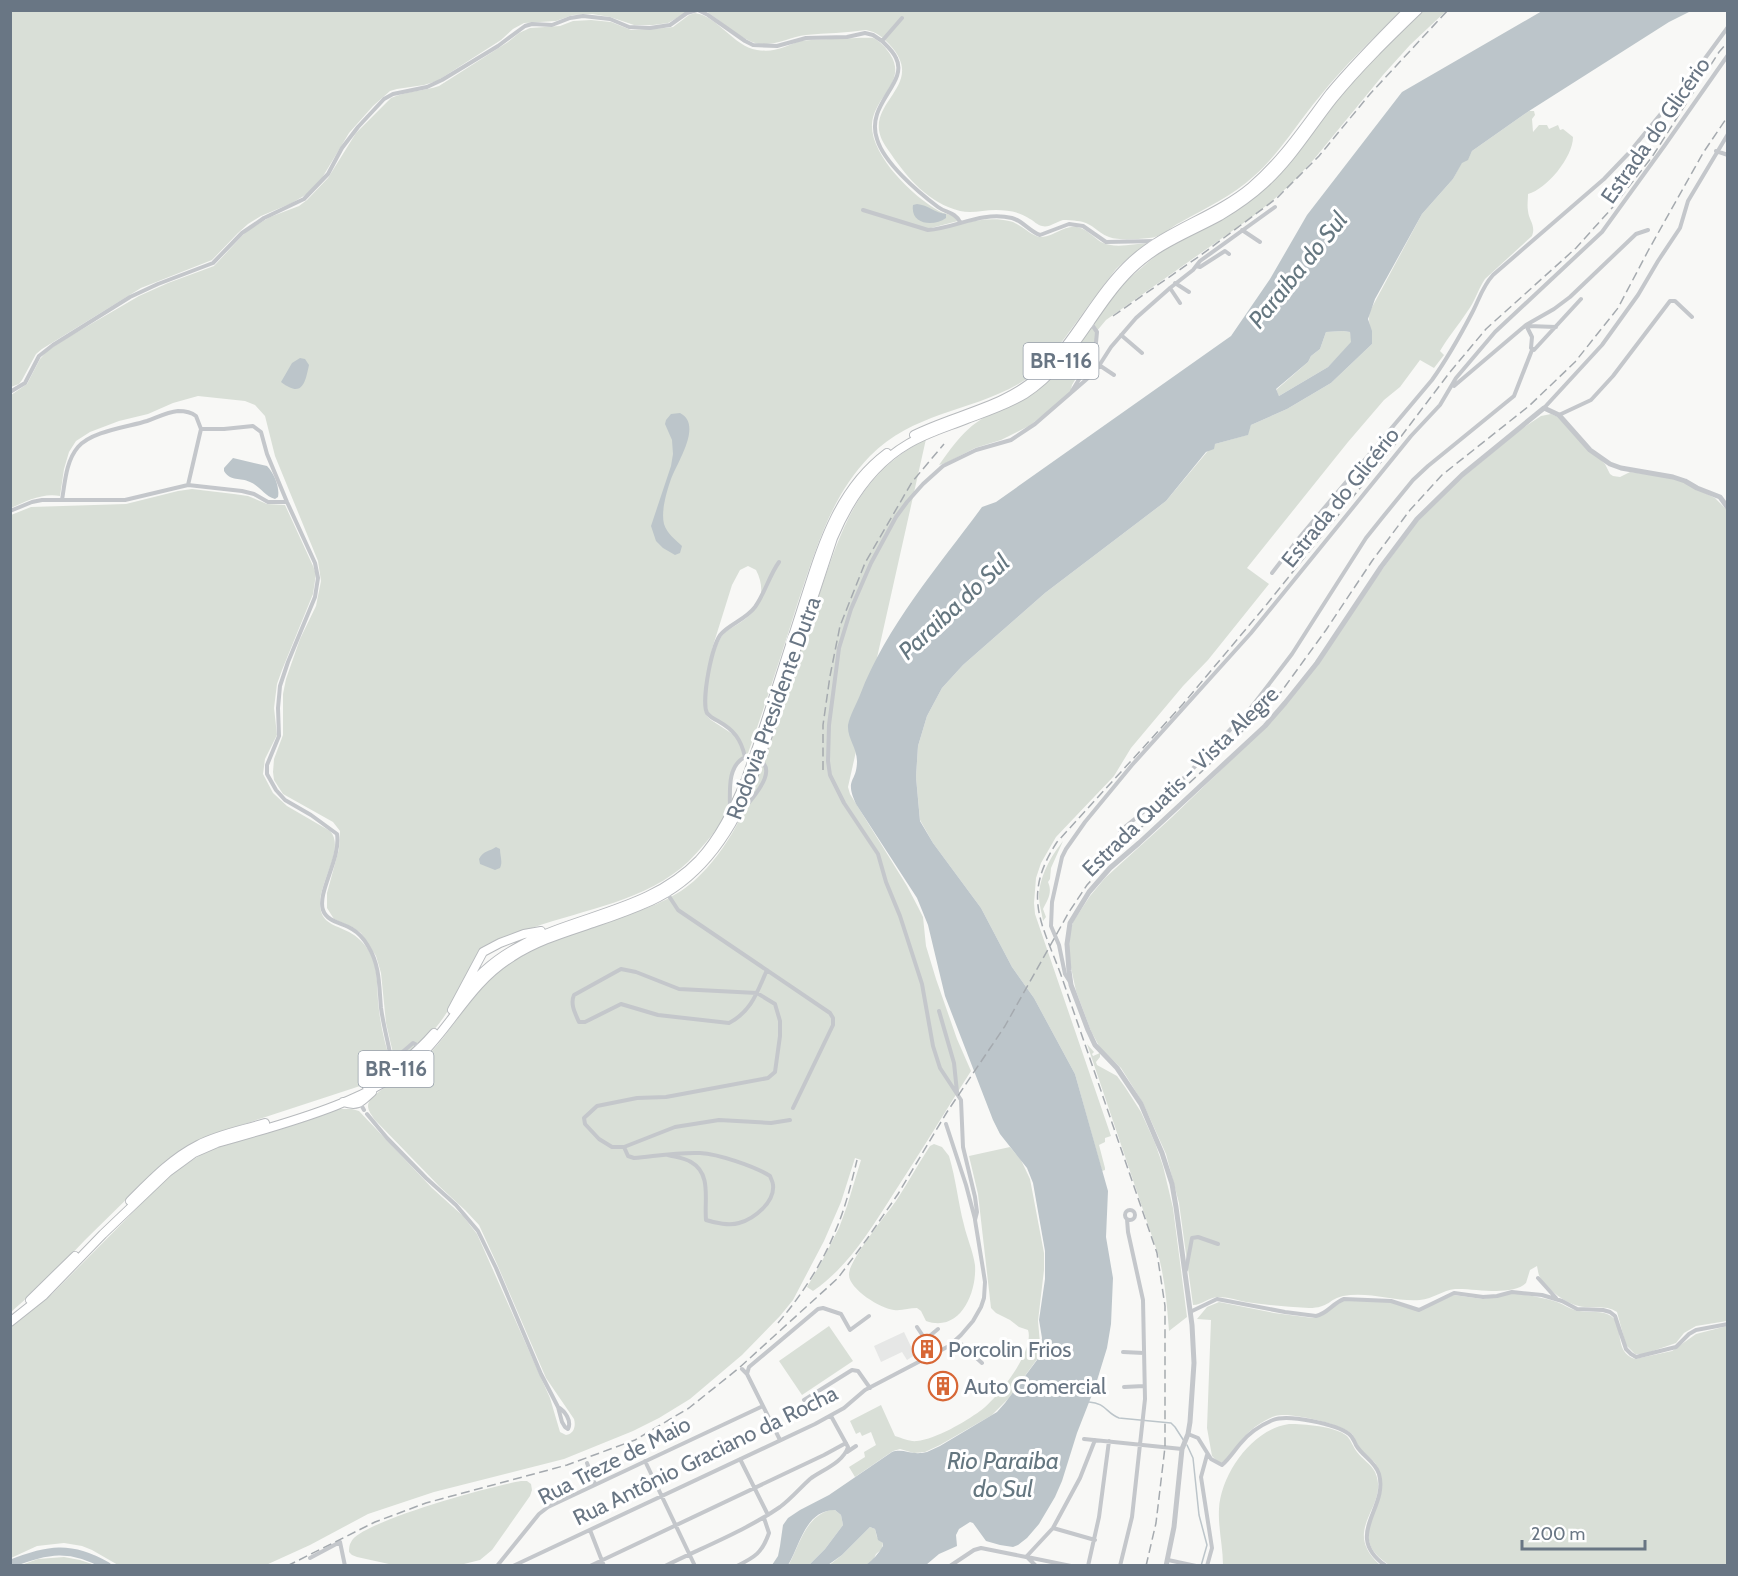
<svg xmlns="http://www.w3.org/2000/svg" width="1738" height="1576" font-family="Cabin,sans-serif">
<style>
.built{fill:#e6e7e6}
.green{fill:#d9dfd7}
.water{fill:#bcc5ca;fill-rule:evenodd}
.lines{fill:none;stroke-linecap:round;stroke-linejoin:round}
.stream{stroke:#bcc5ca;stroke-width:1.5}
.river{stroke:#bcc5ca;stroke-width:8}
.motorway-casing{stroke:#b7babd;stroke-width:10}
.minor{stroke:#c4c7cb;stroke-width:4}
.tertiary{stroke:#c4c7cb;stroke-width:5}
.motorway{stroke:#fff;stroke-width:8}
.rail{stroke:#a5aaaf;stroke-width:1.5;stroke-dasharray:9 4.5;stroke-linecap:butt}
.motorway-bridge-casing{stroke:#b7babd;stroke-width:10;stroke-linecap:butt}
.motorway-bridge{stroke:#fff;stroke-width:8}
.labels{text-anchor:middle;stroke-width:6;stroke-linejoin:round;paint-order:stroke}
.shield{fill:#fff;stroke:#969fa9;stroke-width:1.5}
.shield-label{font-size:21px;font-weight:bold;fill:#697684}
.street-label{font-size:22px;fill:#697684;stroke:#fff}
.poi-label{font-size:22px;fill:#697684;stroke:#fff;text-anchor:start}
.water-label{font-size:24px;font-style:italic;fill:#657780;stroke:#fff}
</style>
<rect width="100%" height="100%" fill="#f8f8f6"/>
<path class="built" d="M904 1332 915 1355 907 1360 902 1352 881 1362 874 1346Z"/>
<path class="green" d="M10 11H689L668 23 653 25H634L610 17 592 14 573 15 556 21 524 23 513 29 501 40 437 81 424 85 397 89 390 91 373 106 349 133 322 178 307 194 292 203 261 216 248 224 238 233 212 260 141 288 42 349 36 354 22 380 19 384 11 387Z
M706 11H1402C1373 38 1345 65 1320 96 1298 122 1280 153 1254 176 1232 196 1206 208 1181 222 1171 227 1160 238 1149 238 1137 239 1120 241 1109 237 1096 232 1092 222 1077 221 1073 220 1067 220 1063 220 1056 222 1049 228 1042 226 1037 225 1034 221 1030 219 1020 212 1008 210 996 210 983 210 972 214 960 211 929 203 908 179 891 154 886 147 880 139 879 130 875 98 925 82 889 44 882 37 877 32 866 30 846 33 826 33 806 35 789 37 770 49 752 42 735 35 721 21 706 11Z
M1423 11H1446L1410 45 1383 75 1315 158 1292 183 1272 201 1252 217 1106 320 1096 332 1095 350 1088 363 1078 375 1072 385 1070 394 1029 426 1001 440 975 448 946 463 939 465C961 434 972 420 1008 406L1117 289 1154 257 1173 244 1216 221 1332 106 1372 60Z
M695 13C719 17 733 46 757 50 776 53 784 46 801 41 807 40 869 37 873 38 880 41 886 48 890 54 908 82 874 96 872 124 870 155 913 197 939 211 944 214 950 214 956 217L958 221 931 228V231C956 226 984 215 1009 221 1021 223 1032 238 1042 237 1055 236 1064 225 1077 227 1087 229 1093 237 1101 242 1114 249 1133 244 1147 243L1127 259 1116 269C1103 286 1090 303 1078 320 1061 342 1045 369 1020 383 970 412 913 412 870 456 830 497 815 552 797 605 781 656 765 706 747 756H745C739 728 729 730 709 714 702 700 712 649 722 636 726 630 734 627 741 622 760 610 767 591 756 570L748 566 740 570 732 585 712 649 705 690 704 710 707 716 711 720 734 735 741 744 744 756C725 767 733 788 729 805 725 822 701 849 689 861 647 901 585 909 532 928 516 933 499 938 486 948 475 955 463 986 456 998 441 1024 420 1049 396 1066L386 1023 381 973 376 956 361 933 352 927 334 919 327 908V893L339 849 340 831 333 822 283 794 274 780 273 772 274 759 283 735V694L286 679 300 639 316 606 321 581 318 561 275 456 265 416 255 405 245 401 198 396 173 403 148 414 119 421 90 432 76 441 69 452 64 469 60 496C42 493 27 501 11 508V395L27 384 40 359 47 351 67 338 139 296 168 283 214 266 242 236 250 229 270 217 299 206 307 200 328 178 356 133 391 98C406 91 424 91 439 86L508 42 519 33 530 28 560 26 573 21 591 20 611 22 631 30 665 28 673 27 689 15Z
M1529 111H1534L1535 115 1532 119 1533 132 1539 125H1547L1549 129 1558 125 1560 130 1563 129 1573 137C1573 157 1547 189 1528 194 1528 200 1527 205 1528 211 1529 221 1536 225 1532 236L1485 279C1478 289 1475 302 1467 312 1458 326 1448 337 1440 351L1444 355 1434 368 1420 360 1400 387 1384 400 1348 442 1247 568 1269 584 1208 660 1183 686 1131 748 1114 776 1056 837 1041 863 1036 878 1034 903 1035 914 1111 1136 1105 1138V1142L1099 1145 1105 1168V1170L1102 1171 1075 1074 1034 998 1012 967 981 908 933 843 920 820 916 777 918 746 927 716 942 688 963 665 1045 593 1166 501 1207 452 1215 444 1247 435 1251 425 1287 409 1331 383 1372 344C1372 332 1367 322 1370 311L1422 214 1453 179 1462 162 1468 159 1472 151Z
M1343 331 1350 332 1352 342 1328 367 1279 396 1276 390 1308 362 1311 356 1320 349 1326 332Z
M1551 414 1558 417 1605 464 1610 474 1613 476 1620 477 1630 472 1675 478 1715 498 1728 511 1727 1321 1696 1326 1684 1333 1676 1343 1644 1354H1635L1626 1345 1617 1312C1607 1305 1596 1308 1585 1307 1569 1306 1550 1292 1541 1279 1538 1275 1538 1270 1537 1266L1530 1270 1526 1283C1511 1297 1475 1288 1455 1289 1443 1290 1433 1299 1420 1300 1395 1302 1369 1291 1343 1296 1329 1299 1329 1308 1309 1308 1288 1307 1267 1305 1246 1302 1237 1300 1227 1297 1219 1297 1209 1297 1202 1305 1193 1305L1179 1203 1166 1154 1143 1103 1121 1068 1100 1048 1091 1031 1076 991 1070 963 1069 947 1070 932 1073 922 1090 896 1105 878 1171 818 1272 721 1416 523 1451 487 1520 430 1541 416Z
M926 439 848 787 850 794 907 886 918 907 923 917 926 946 936 979 957 1039 971 1071C944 1113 919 1155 892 1196 869 1232 848 1267 813 1291L807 1287 821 1263 839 1228 847 1206 861 1160 855 1158 841 1202 824 1241 793 1300 780 1316 742 1355 690 1399 659 1418 633 1431 564 1459 434 1492 368 1514 310 1545 266 1565H118L92 1550 82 1546 64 1543 37 1546 11 1558V1327L52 1294 171 1174 202 1154 216 1148 337 1109H352L359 1111 432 1188 463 1216 477 1234 550 1398 560 1432 566 1435C574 1434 576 1426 574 1419L546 1378 497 1264 479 1225 465 1210 439 1186 374 1119C372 1115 368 1111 368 1106 368 1093 404 1078 414 1069 458 1031 474 977 530 949 538 945 548 942 557 939 576 933 595 926 614 919 643 910 671 901 694 881 737 842 755 788 773 734 790 687 804 639 820 592 843 525 859 474 926 439Z
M192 489 234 494 248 496 267 504 285 505 313 566 316 574 313 594 282 670 277 684 274 708 277 735 265 759 263 774 273 793 287 806 330 831C347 849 314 888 321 911 324 924 338 926 349 932 357 936 364 943 369 951 378 966 377 984 378 1001 380 1024 385 1046 393 1068L366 1084 354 1088 214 1134 141 1185 85 1240 46 1281 11 1312V515L31 507 126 504 178 491Z
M1063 841 1051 868 1050 879 1048 882C1053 893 1047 901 1043 909L1046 917 1043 921C1042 913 1039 905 1039 897 1039 877 1051 856 1063 841Z
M1087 1044 1094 1052 1092 1054 1093 1056 1100 1053V1057L1096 1062 1097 1065 1117 1076 1125 1087 1141 1112 1155 1143 1163 1166 1173 1208 1187 1317 1169 1331C1167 1305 1165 1279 1158 1254Z
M934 1144 942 1147 949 1156C956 1179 958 1202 964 1225 967 1238 973 1251 975 1265 977 1293 960 1333 926 1321L921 1311 917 1308C909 1308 902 1311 894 1310 881 1309 849 1289 849 1275 848 1261 886 1215 896 1201 908 1183 918 1164 930 1146Z
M1010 1147 1021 1160 1030 1179 1044 1253V1270L1038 1321 1040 1343 1038 1358 1008 1399 992 1415 940 1445 925 1452 914 1453 900 1449 893 1451 855 1477 849 1467 865 1457 864 1452 876 1445 871 1432 862 1436 860 1432 856 1434 850 1421 881 1405 895 1436C902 1438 910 1442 917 1441 936 1439 965 1422 980 1411 997 1399 1035 1351 1028 1330L1019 1327 1010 1320 996 1313 991 1308 978 1194 969 1156Z
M1511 1293C1527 1295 1542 1297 1557 1302 1565 1305 1571 1310 1579 1311 1589 1313 1603 1310 1611 1316 1625 1326 1613 1352 1635 1359L1672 1351 1696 1334 1727 1326V1565H1389C1347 1538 1383 1514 1379 1480 1379 1475 1379 1470 1377 1466 1374 1460 1366 1455 1361 1450 1357 1446 1356 1439 1352 1434 1342 1424 1296 1414 1282 1415 1275 1415 1267 1419 1261 1423 1245 1432 1236 1449 1223 1462H1218L1212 1456 1207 1428 1211 1320 1197 1319 1207 1307 1219 1302 1274 1313 1313 1318 1317 1317 1343 1301H1384L1399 1304 1418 1311 1453 1295 1483 1299Z
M829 1326 853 1361 802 1395 779 1361Z
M1289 1424C1304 1424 1335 1426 1347 1436 1351 1440 1353 1447 1357 1452 1362 1459 1371 1464 1375 1472 1391 1507 1339 1528 1380 1565H1223C1223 1547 1218 1528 1219 1509 1221 1474 1252 1429 1289 1424Z
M521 1481H527L531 1484 532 1490 530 1496 492 1550 480 1560 460 1565 398 1566 357 1557 352 1555 349 1552C349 1546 350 1543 353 1539 371 1519 491 1486 521 1481Z
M830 1510H835L841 1515 843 1525 825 1549 809 1565 788 1566C800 1545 804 1518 830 1510Z
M870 1527 875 1529 877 1537 883 1543 882 1549 876 1554 873 1561 866 1565 828 1566 842 1555Z
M64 1557 80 1560 95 1565H21L38 1559Z"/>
<path class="water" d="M1542 11H1691L1669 22 1529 111 1472 151 1468 160 1462 163 1453 179 1422 214 1375 299 1368 319 1372 331V344L1331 383 1287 409 1251 425 1248 435 1215 444 1214 449 1206 452 1166 501 1045 593 963 665 942 688 927 716 918 746 916 777 920 821 933 843 981 908 1012 967 1034 998 1075 1074 1108 1191 1106 1237 1113 1278 1111 1324 1107 1348 1095 1387 1077 1433 1062 1481 1055 1497 1039 1524 1027 1538 1018 1545 1013 1547 1000 1545 986 1541 973 1523 970 1522 959 1529 956 1535 957 1546 939 1554 926 1565H866C873 1560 878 1554 883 1546V1543L878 1540 875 1529 870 1527 842 1555 828 1565H809L825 1549 843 1525 841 1515 835 1510C805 1510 800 1546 788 1565H772L778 1556 780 1546 783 1525 788 1518 800 1510 829 1495 892 1452C904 1448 911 1456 927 1452L940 1446 997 1412 1005 1403 1037 1360 1040 1353 1042 1338 1039 1320 1045 1279V1251L1033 1183 1027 1168 1000 1134 993 1120 945 996 928 925 917 898 856 804C844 778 857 783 857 761 857 748 847 738 848 725 850 715 856 705 860 695 887 625 938 567 982 507L996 502 1231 336 1270 279 1307 215 1402 92ZM1343 331 1350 332 1351 342 1328 367 1279 396 1276 389 1308 362 1311 356 1320 349 1326 332Z
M917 204C928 205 935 213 946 214V218C934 227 910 225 913 205Z
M300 358 305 359 309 365C305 384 302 398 281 382L292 363Z
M680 413C704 425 675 465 670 482 666 494 661 512 664 524 667 534 676 540 682 546L680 553 675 555 663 548 656 541 651 526 671 466 673 454 672 440 665 424 666 420 671 414Z
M233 458 267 466C274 473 280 487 278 497L275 499C264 496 260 486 250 482 240 477 231 482 224 471V468Z
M496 847 500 849C500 856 503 862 500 868L495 870 480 864 479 859C484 850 489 852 496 847Z"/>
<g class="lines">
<path class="stream" d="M1089 1402C1106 1403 1106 1413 1119 1418L1171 1423 1175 1427 1184 1441
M1187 1445 1193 1458 1199 1515 1207 1545 1201 1566"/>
<path class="river" d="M10 1564C47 1549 71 1545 107 1566"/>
<g class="motorway-casing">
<path id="motorway" d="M914 435C956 414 1006 407 1041 374 1076 341 1096 294 1132 261 1167 229 1215 217 1251 187 1283 160 1305 126 1330 93 1354 64 1381 37 1408 10
M762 733C775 692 788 651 801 611 820 553 835 492 887 453
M768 735 833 538C849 500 872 465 908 444 926 433 947 427 967 419 986 412 1007 405 1025 394 1072 364 1092 308 1131 270 1157 244 1189 233 1220 216 1235 207 1251 196 1264 184 1291 160 1310 128 1333 99 1359 67 1388 39 1418 10
M461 997C521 911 633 929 699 860 720 837 733 810 745 782
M452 1010 483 952 500 943 524 934 541 931
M367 1087C393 1072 414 1056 434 1033
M343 1102C359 1107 361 1102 372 1092
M130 1201C151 1180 172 1158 198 1145 219 1134 243 1130 265 1123
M30 1300 75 1256
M10 1322 44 1295 103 1234 168 1172 194 1153 217 1143C279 1125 373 1102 420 1056 453 1024 470 983 512 957 538 940 567 932 596 922 614 916 633 909 651 901 701 878 731 833 751 783"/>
</g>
<path class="minor" d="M698 10 708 15 745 41 753 45 777 46 806 38 847 37 865 33 873 35 882 41
M902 18 882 41C887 46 893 51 896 58 909 83 865 104 877 139 884 163 918 192 938 207 946 213 955 212 960 222
M1716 151 1728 155
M863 210 928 230C956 228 981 211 1012 218 1023 221 1029 231 1040 235L1069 224 1083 226 1106 242 1156 241
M1242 230 1260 242
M1196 266 1200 267 1225 251 1229 254
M1175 283 1189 292
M1170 288 1180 303
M1526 325 1554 309 1570 297 1636 234 1648 230
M1528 326 1556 327
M1121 335 1142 353
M1099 365 1114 375
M1454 386 1526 325 1532 337 1531 348 1534 350 1581 299
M1072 391 1095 353 1097 332 1090 322
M10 392 25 383 39 356 53 345 130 297 158 284 213 263 242 233 264 218 304 199 328 174 342 148 358 127 384 99 393 94 427 87 442 80 498 46 525 26 532 24 552 25 570 18 583 16 610 19 629 27 650 28 670 25 687 13 697 10
M1544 408 1602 345 1638 295 1658 261 1680 228 1688 201 1728 134
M1559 415 1591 400 1613 376 1670 301H1675L1692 317
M188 485 201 429
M62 500C65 482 66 461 78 447 92 431 128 427 147 421 158 417 167 412 178 411 185 411 191 412 196 416L201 429H224L253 426 261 432 267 454 287 502 315 563 318 578 315 597 288 662 280 686 278 708 279 736 267 765V774L276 790 285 800 311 815 337 834C341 859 317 892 323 910 327 922 343 923 352 929 359 933 364 939 368 946 380 965 379 986 381 1008 383 1023 387 1038 390 1053L394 1055H399L413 1043 421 1047
M10 511 32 502 42 500H125L188 485 242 491 254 494 268 502H287
M1272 573 1299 538 1432 380C1447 359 1460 336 1472 313 1479 300 1482 287 1493 275L1604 179 1628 154 1695 72 1728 27
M745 757C741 739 734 730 718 721 714 719 710 717 707 713 701 701 712 642 722 633 732 623 746 619 755 607 765 593 769 576 779 562
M730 809C730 791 727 766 745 757 789 760 753 798 740 813
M1120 831 1180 782 1250 709 1292 654 1366 538 1382 518 1413 480 1428 466 1514 396 1532 350
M667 893 678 910 830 1013 833 1018V1025L793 1108
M767 970C757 992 752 1011 729 1023L658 1015 621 1004 585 1022H579C575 1013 570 1004 574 995L621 969 636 972 679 989 757 993 775 1004 780 1021V1036L775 1072 768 1078 666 1097 637 1098 597 1106 584 1118 585 1124 599 1139 612 1147H624L675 1127 719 1120 771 1123 790 1120
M1070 982 1065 974 1059 945 1051 926 1052 902 1062 857 1066 849 1085 822 1132 765 1251 633 1411 436 1440 405 1456 378 1495 332 1602 232 1665 145 1728 55
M939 1011 954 1063 957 1092
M360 1103 364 1110
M367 1114 387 1138 426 1178 456 1205 478 1231 496 1268 541 1374 558 1407 562 1422 565 1427 568 1429C572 1421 565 1411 558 1407
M946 1124 966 1185 975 1219
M624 1147 628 1156 634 1158C656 1156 678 1152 700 1153 718 1154 754 1166 770 1176 771 1179 773 1182 773 1185 775 1202 754 1219 739 1223 730 1226 715 1223 706 1220 704 1200 712 1174 691 1162 685 1158 675 1157 668 1155
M1125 1215a5 5 0 1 1 10 0a5 5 0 1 1-10 0Z
M1186 1270 1192 1238 1198 1237 1218 1244
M1538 1278 1556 1298
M1190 1312 1217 1299 1285 1312 1316 1316C1327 1314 1333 1303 1344 1299L1391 1301 1419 1310 1454 1293 1483 1297 1497 1296 1512 1292 1542 1295 1562 1301 1577 1309 1603 1310 1610 1312 1615 1316 1626 1349 1631 1354 1636 1357 1676 1347 1689 1334 1696 1330 1728 1324
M917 1327 935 1354
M926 1339 938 1329
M950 1345 961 1344 982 1363
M1123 1352 1144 1353
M742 1369 747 1374 780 1440
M747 1374 749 1367 818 1309 823 1308 841 1314 850 1330 869 1316
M1124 1387 1144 1386
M804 1400 852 1370 858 1371 870 1388
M1188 1434 1198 1438 1211 1459 1222 1465C1229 1459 1234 1451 1240 1444 1248 1434 1261 1425 1273 1420 1288 1414 1336 1424 1349 1434 1353 1437 1354 1441 1356 1445 1362 1456 1375 1461 1379 1474 1389 1509 1342 1535 1386 1566
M1084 1439 1182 1449
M847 1452 856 1446
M1207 1455 1201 1477 1212 1548 1207 1566
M740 1459 768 1515
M645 1461 695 1566
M587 1463 595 1484
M1053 1528 1095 1540
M590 1530 604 1566
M1027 1557 1071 1566
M1027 1557 1036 1566
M310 1558 340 1542 345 1566
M1168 1560 1196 1566
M497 1566 539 1514 548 1507 763 1406
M513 1566 815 1424 844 1408 865 1390 949 1346 961 1335 973 1321 981 1307 984 1298 985 1282 983 1269 975 1220 977 1212 975 1197 963 1147 961 1100 940 1068 933 1046 922 984 900 916 886 882 878 854 844 803 830 775 828 761 829 725 839 648 851 609 871 563 896 517 907 502 923 484 943 466 976 450 1011 440 1035 424 1095 372 1111 347 1136 318 1170 288 1193 270 1200 261 1275 207
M590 1566 824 1455 846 1443
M665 1566C703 1547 745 1531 780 1507 791 1499 800 1488 810 1479 822 1470 843 1463 848 1447L831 1416
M737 1566C755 1557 762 1553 769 1533L764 1518
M950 1566 974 1550 981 1548 1026 1557 1053 1528 1080 1478 1095 1440
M1088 1566 1099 1517 1109 1441
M1120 1566 1132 1517 1145 1399 1143 1300 1128 1232 1127 1219"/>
<path class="tertiary" d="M1166 1566 1174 1527 1182 1449 1188 1434 1190 1422 1194 1363 1192 1325 1176 1207 1172 1184 1162 1153 1141 1104 1117 1068 1095 1045 1088 1030 1071 985 1069 971 1067 944 1070 923 1089 892 1110 868 1139 843 1265 726 1285 703 1317 663 1381 567 1417 519 1462 475 1544 408 1559 415 1590 450 1610 464 1621 468 1673 477 1685 481 1697 488 1720 497 1728 508"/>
<use href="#motorway" class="motorway"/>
<path class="rail" d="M1113 316 1201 255 1277 198 1319 156 1370 94 1448 10
M823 770V725L830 676 840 626 865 563 912 482 944 444
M778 1323C801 1296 822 1264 835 1232 845 1209 851 1185 857 1160
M287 1566 375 1522 426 1503 567 1465 635 1440 689 1408 739 1368 838 1278 867 1239 898 1194 947 1112 1005 1026 1069 912 1087 885 1134 834 1212 762 1281 692 1326 630 1372 561 1410 510 1442 475 1529 406 1575 362 1618 308 1648 251 1703 153 1728 116
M1146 1566 1156 1523 1165 1447V1306L1157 1253 1061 975C1041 921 1022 896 1057 842L1183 704 1267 604 1393 447 1450 372 1486 329 1576 248 1612 208 1652 157 1719 52 1728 42"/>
<g class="motorway-bridge-casing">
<path id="motorway-bridge" d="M745 782 762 733
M751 783 768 735"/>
</g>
<use href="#motorway-bridge" class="motorway-bridge"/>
</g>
<defs>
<g id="building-ring" transform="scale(1.5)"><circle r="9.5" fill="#fff" stroke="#d76736" stroke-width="1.5"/><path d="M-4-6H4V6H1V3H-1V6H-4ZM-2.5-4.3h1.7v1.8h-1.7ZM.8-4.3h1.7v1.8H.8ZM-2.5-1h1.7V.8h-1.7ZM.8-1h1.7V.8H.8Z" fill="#d76736"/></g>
</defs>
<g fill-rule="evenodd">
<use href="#building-ring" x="927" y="1349"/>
<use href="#building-ring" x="943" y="1386"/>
</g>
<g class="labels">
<g class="shield">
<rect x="1023.5" y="343" width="75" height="36" rx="4.5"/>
<rect x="358.5" y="1051" width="75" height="36" rx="4.5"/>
</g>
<g class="shield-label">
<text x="1061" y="368">BR-116</text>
<text x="396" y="1076">BR-116</text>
</g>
<g class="street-label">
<text transform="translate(1655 130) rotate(-55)" y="8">Estrada do Glicério</text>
<text transform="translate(1340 497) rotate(-51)" y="8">Estrada do Glicério</text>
<text transform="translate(773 708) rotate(-70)" y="8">Rodovia Presidente Dutra</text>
<text transform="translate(1180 781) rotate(-44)" y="8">Estrada Quatis - Vista Alegre</text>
<text transform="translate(705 1455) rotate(-26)" y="8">Rua Antônio Graciano da Rocha</text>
<text transform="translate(614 1460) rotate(-27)" y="8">Rua Treze de Maio</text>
</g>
<g class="poi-label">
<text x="948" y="1357">Porcolin Frios</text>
<text x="964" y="1394">Auto Comercial</text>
</g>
<g class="water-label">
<text transform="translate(1298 270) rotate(-51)" y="8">Paraiba do Sul</text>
<text transform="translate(954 607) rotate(-43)" y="8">Paraiba do Sul</text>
<text x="1003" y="1469">Rio Paraiba<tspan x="1003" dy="28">do Sul</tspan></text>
</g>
</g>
<rect width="1738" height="1576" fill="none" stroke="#697684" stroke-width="24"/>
<path d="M1522 1540v9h123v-9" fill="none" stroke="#697684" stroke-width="3"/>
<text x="1531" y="1540" font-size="18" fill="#697684" stroke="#ffffff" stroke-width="4.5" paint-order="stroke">200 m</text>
</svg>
